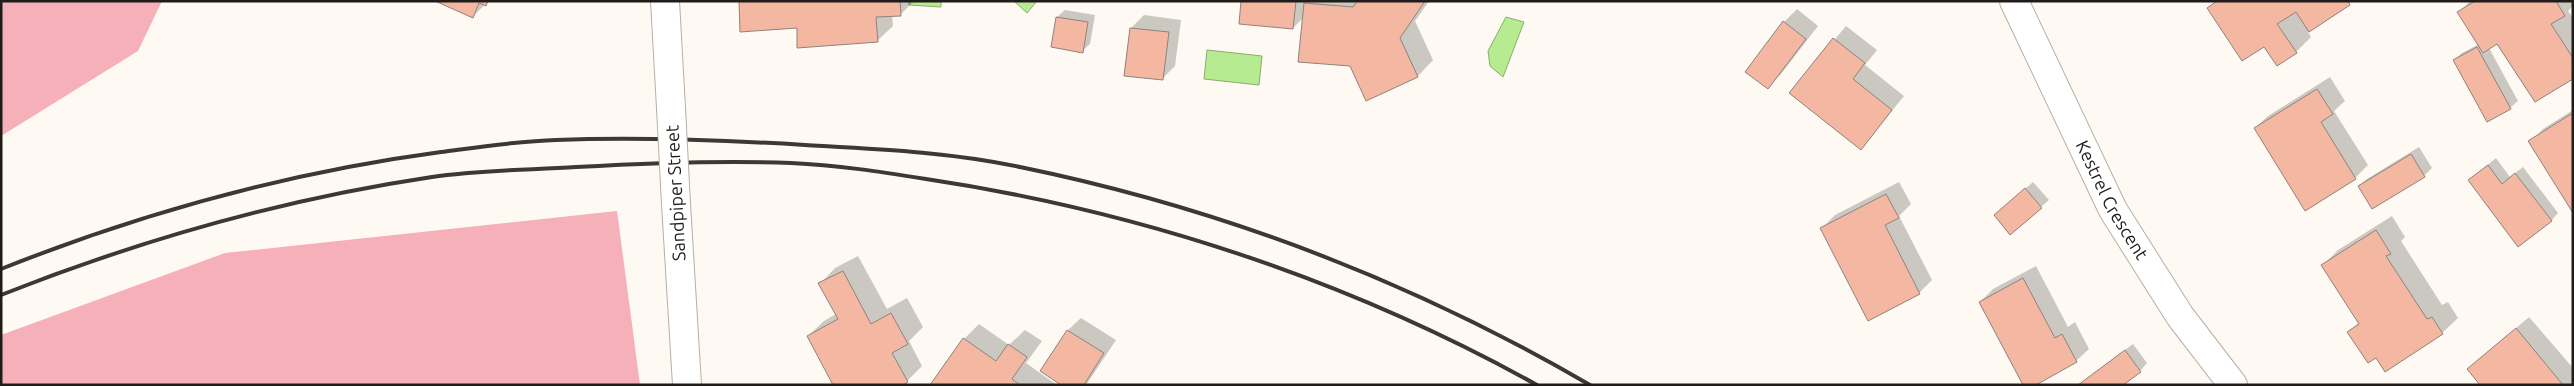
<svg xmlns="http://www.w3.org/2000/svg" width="2574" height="386" font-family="Ubuntu,sans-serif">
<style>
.green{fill:#f5b0ba}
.water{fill:#b7eb91;stroke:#8aad6d}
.shadow{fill:#0003}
.building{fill:#f4b7a2;stroke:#8f827d}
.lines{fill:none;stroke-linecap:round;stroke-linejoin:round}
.street-casing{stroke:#b8afa5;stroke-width:30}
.street{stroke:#fff;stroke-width:28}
.rail{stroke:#3c3834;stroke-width:4}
.street-bridge-casing{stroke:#b8afa5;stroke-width:30;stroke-linecap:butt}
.street-bridge{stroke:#fff;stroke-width:28}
.labels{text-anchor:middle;stroke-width:4;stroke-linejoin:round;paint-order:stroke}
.street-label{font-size:18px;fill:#201c19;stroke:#fff}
</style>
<rect width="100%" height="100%" fill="#fef9f2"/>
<path class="green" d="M1 1H162L138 51 1 136Z
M617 211 640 385H1V335L225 253Z"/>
<path class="water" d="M909 1H941V7L909 5Z
M1014 1H1037L1027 13Z
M1506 17 1524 22 1503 77 1490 66 1488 51Z
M1207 50 1262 56 1259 85 1204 79Z"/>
<path class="shadow" d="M438 1H489L472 17Z
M740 1H914L901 14 892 15 893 26 877 41 798 27Z
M1243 1H1429L1415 21 1433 60 1418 76 1366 99 1351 65 1304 17 1293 28Z
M2216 1H2352L2308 32 2311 37 2296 52 2264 45 2208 9Z
M2470 1H2573V6L2568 11 2573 18V77L2498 42 2489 48 2518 101 2510 108 2454 60 2462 53 2479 44 2459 13Z
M1797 9 1818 26 1781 74 1768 87 1784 22Z
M1065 10 1095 15 1090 44 1082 51 1057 17Z
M1144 15 1181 20 1175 66 1162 79 1131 28Z
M1846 26 1877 50 1865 65 1904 96 1861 149 1790 93Z
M2330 77 2345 101 2334 111 2368 165 2355 178 2306 209 2255 128 2268 116Z
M2573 110V210L2530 142 2543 129Z
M2419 147 2432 168 2424 176 2372 207 2359 186 2367 179Z
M2496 158 2510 177 2523 167 2558 213 2551 221 2469 180Z
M1899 182 1911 204 1899 216 1932 280 1919 293 1822 228 1835 215Z
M2033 182 2049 200 2041 207 2003 208Z
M2392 216 2405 237 2401 241 2442 305 2448 302 2458 318 2442 333 2376 356 2349 332 2359 322 2323 265 2338 250Z
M858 256 887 309 907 298 923 327 909 341 922 366 907 381 808 336 824 321 836 314 820 284 835 268Z
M2036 266 2068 327 2075 322 2089 349 2076 361 1980 302 1993 289Z
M2529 317 2573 368V385H2482L2468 369Z
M1081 318 1116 340 1086 385H1064L1042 370 1068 330Z
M979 324 1009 345 1025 330 1042 341 1026 363 1057 385H932L964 339Z
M2133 344 2147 363 2140 371 2078 385Z"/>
<path class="building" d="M435 1H488L486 6 479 3 473 18Z
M739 1H900L901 16 876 17 878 42 797 48V28L740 32Z
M1241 1H1296L1293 29 1239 24Z
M1357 1H1425L1400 38 1418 77 1366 101 1350 66 1298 62 1304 3 1353 7Z
M2217 1H2348L2350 5 2309 32 2296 12 2277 24 2297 53 2277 66 2264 47 2242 61 2207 8Z
M2475 1H2556L2565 16 2551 24 2573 58V79L2535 102 2497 44 2483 53 2457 12Z
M1056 17 1088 22 1083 53 1051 47Z
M1783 21 1806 39 1768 89 1745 72Z
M1130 28 1169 32 1163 80 1124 76Z
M1833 38 1865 63 1853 79 1892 110 1861 150 1789 93Z
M2477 47 2511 109 2487 122 2453 60Z
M2317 89 2333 114 2321 122 2356 179 2305 211 2254 128Z
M2571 114 2573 116V213L2528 141Z
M2411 154 2425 177 2372 209 2358 186Z
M2488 165 2502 184 2515 173 2552 221 2518 247 2468 180Z
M2025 188 2042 208 2010 235 1994 215Z
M1886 194 1899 218 1885 225 1920 294 1868 321 1820 228Z
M2376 230 2391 254 2386 256 2427 319 2432 317 2443 334 2385 372 2376 358 2368 363 2347 332 2359 324 2321 265Z
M843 271 871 324 891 313 908 344 892 353 908 382 903 385H833L807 336 838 319 818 283Z
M2023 278 2055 338 2062 334 2077 362 2036 385H2023L1979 302Z
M2516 328 2563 385H2480L2467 369Z
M1067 330 1104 353 1084 385H1061L1040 371Z
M963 338 996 361 1008 344 1027 357 1012 379 1020 385H930Z
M2125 350 2141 372 2123 385H2078Z"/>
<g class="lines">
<g class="street-casing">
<g id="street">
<path d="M665 1 671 108"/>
<path id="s1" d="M2014 1 2113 210 2180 316 2233 385"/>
<path d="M676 204 687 385"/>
</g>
</g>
<use href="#street" class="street"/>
<path class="rail" d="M1 269C142 213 291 172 441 152 479 147 518 141 556 140 639 137 723 140 805 145 876 149 950 152 1020 167 1220 208 1413 282 1590 385
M1 295C140 240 284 199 432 177 479 170 528 170 576 167 648 163 719 160 791 163 837 165 882 172 926 179 1140 211 1348 280 1537 385"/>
<g class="street-bridge-casing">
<path id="street-bridge" d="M671 108 676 204"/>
</g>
<use href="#street-bridge" class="street-bridge"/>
</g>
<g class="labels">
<g class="street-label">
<text transform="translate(676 193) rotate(-93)" y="6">Sandpiper Street</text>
<text dy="6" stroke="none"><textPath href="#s1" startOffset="222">Kestrel Crescent</textPath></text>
</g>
</g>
<rect width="2574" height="386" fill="none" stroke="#201c19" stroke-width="5"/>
</svg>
